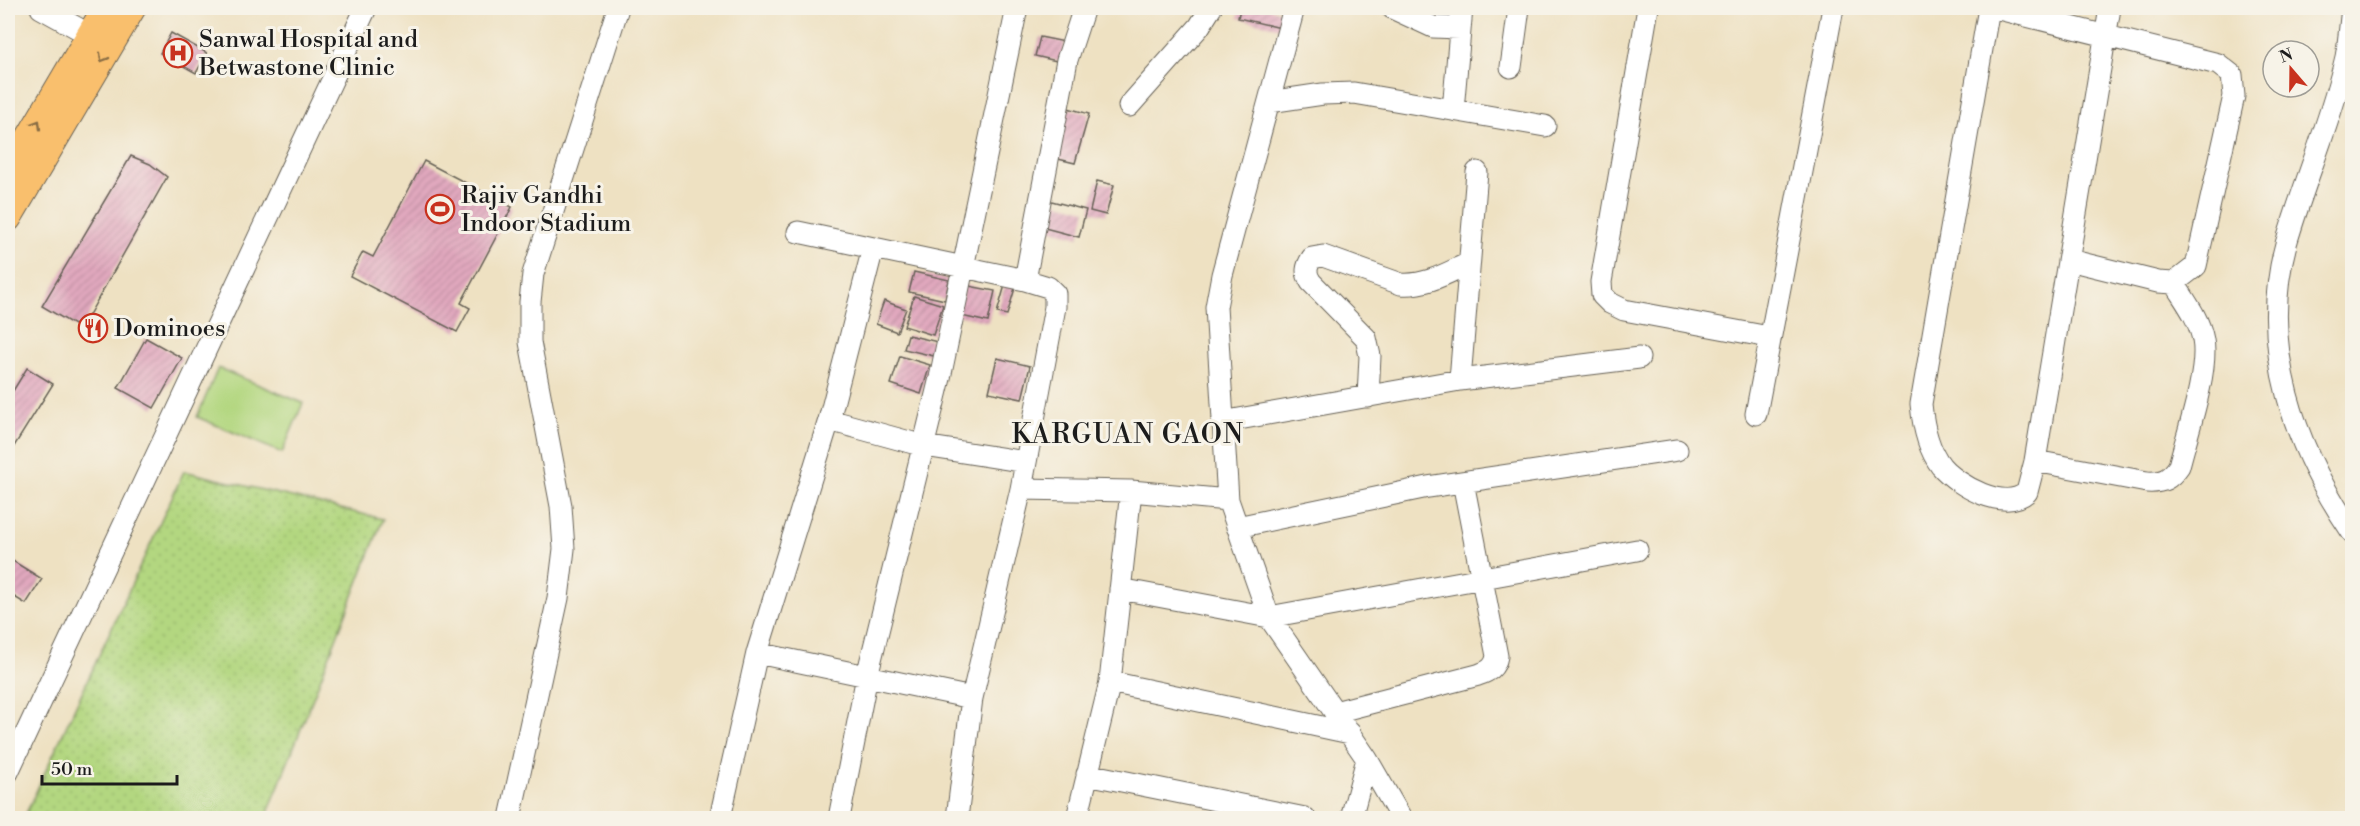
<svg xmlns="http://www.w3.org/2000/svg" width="2360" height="826" font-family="'Libre Bodoni',serif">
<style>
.park{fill:url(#park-dots);stroke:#687a4e;stroke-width:1.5}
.pitch{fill:#b3d780;stroke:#687a4e;stroke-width:1.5}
.building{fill:url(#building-hatch)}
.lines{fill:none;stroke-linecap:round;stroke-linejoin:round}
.minor-casing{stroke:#666156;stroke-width:23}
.major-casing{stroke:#666156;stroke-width:29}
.minor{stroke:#fff;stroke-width:21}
.major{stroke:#f9bf6d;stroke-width:27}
.oneway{stroke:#8a6e44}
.labels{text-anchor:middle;stroke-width:6;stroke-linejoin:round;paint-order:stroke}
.poi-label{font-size:24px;fill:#1c1c1c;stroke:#f7f3e8;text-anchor:start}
.quarter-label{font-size:27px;letter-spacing:1.5px;fill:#1c1c1c;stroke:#f7f3e8}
</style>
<defs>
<pattern id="park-dots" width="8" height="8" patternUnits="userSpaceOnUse" patternTransform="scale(1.5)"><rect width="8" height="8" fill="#b3d780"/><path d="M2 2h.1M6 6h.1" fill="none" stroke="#99b86e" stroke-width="1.8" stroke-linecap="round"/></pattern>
<pattern id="building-hatch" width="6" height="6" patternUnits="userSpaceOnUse" patternTransform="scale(1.5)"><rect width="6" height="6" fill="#e1a8be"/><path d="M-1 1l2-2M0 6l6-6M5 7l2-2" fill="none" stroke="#c090a3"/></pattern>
</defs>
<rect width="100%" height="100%" fill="#f7f3e8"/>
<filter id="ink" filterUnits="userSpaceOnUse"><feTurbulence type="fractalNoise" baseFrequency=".0167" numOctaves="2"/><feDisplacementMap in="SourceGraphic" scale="12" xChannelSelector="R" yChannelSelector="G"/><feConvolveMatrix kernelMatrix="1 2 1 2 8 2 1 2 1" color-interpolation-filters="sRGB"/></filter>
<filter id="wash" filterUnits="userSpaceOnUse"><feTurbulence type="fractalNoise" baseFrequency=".008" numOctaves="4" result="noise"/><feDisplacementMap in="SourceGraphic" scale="24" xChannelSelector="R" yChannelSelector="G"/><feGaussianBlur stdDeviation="1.35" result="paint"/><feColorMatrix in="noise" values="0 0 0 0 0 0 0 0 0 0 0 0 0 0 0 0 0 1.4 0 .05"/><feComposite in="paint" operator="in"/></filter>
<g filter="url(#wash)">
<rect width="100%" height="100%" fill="#eee1c2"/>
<path class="park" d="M184 471 383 519 266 818H24Z"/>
<path class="pitch" d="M218 368 303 403 282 453 197 417Z"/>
<g id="blocks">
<path class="building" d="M1240 8H1266L1285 12 1281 28 1238 18Z
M171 33 207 53 196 73 160 53Z
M1040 37 1065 42 1061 62 1035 56Z
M1068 108 1089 114 1075 163 1054 158Z
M131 156 150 164 167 177 81 329 42 306Z
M424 161 512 207 461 303 470 308 457 332 350 276 363 252 373 257Z
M1097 181 1114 185 1106 215 1090 211Z
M1044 199 1086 210 1079 237 1037 226Z
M914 272 949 280 945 300 909 292Z
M964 285 995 291 988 322 957 315Z
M1005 285 1015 288 1007 315 997 313Z
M914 296 943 305 933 335 904 326Z
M884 301 906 309 897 332 876 324Z
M908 335 938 342 934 356 904 349Z
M146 338 182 358 154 408 118 388Z
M900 356 930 365 921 394 891 384Z
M997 358 1030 366 1022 399 989 392Z
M27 368 53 384 8 456V399Z
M8 558 42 579 26 604 8 593Z"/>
</g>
</g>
<g filter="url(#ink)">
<use href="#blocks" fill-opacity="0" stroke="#666156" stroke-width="1.5"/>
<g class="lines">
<g class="minor-casing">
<path id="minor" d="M41 8 90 35
M1294 8 1222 275 1216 307 1228 500 1269 617 1367 759 1351 818
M1392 8 1433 27 1460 28
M1648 8 1601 282 1602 295 1610 303 1624 310 1769 337
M1989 8 1921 404C1923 425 1928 449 1941 466 1958 486 2005 512 2027 492L2035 461 2110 8
M1995 8 2218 64 2232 75 2234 96 2196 266 2174 283 2158 282 2069 260
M2352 8C2350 24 2349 41 2346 57 2331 121 2304 182 2286 244 2258 347 2295 448 2352 532
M1511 67 1519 8
M1269 102 1323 94 1354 93 1545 126
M1129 106 1199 27 1211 8
M1453 110 1462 8
M798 232 1025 280
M1460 380 1639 358
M1368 397 1370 356 1366 338 1311 282C1305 273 1306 267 1312 258L1323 256 1401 284C1426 286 1447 273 1469 263
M1756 414 1833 8
M829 420 924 446 1026 462
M1222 422 1460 380 1477 172
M2035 461 2147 482C2163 483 2170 479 2179 466 2187 434 2209 370 2203 340 2199 318 2185 301 2174 283
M1021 489 1055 307V294L1048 287 1025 280 1067 60 1084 8
M1237 527 1428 487 1677 450
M1120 589 1269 617 1637 550
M757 653 972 698
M1110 682 1350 733
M1335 712 1478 675C1489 671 1495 668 1497 656L1463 482
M1367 759 1401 818
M8 772 366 8
M1087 774 1305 818
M510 818 558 598 564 549 561 506 530 342V302L533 274 618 8
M720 818 757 653 829 420 873 248
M839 818 867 676 940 378 1017 8
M957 818 972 698 1021 489 1131 491 1228 500
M1077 818 1110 682 1131 491"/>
</g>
<g class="major-casing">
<path id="major" d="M8 174 106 8
M8 218 132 8"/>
</g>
<use href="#minor" class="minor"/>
<use href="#major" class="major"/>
</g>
<defs><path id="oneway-chevron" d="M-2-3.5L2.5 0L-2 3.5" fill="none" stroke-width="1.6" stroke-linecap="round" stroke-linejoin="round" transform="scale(1.5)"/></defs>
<g class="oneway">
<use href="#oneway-chevron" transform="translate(103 58) rotate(120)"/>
<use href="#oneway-chevron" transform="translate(37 124) rotate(-59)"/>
</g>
</g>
<defs>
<g id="hospital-ring" transform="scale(1.5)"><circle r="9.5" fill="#f7f3e8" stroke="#c8321e" stroke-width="1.5"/><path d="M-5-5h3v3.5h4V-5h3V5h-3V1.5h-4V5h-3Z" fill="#c8321e"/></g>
<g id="stadium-ring" transform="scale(1.5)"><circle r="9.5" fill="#f7f3e8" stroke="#c8321e" stroke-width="1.5"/><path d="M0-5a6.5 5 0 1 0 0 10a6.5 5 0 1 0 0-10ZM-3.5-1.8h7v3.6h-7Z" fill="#c8321e"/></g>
<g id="restaurant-ring" transform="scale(1.5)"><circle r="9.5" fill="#f7f3e8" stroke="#c8321e" stroke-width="1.5"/><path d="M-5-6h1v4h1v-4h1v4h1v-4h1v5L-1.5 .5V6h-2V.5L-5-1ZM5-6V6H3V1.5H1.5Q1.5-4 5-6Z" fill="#c8321e"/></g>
</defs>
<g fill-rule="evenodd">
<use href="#hospital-ring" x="178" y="53"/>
<use href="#stadium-ring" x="440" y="209"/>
<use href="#restaurant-ring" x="93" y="328"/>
</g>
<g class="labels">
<g class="poi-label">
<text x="199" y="47">Sanwal Hospital and<tspan x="199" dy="28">Betwastone Clinic</tspan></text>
<text x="461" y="203">Rajiv Gandhi<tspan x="461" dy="28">Indoor Stadium</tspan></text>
<text x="114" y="336">Dominoes</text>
</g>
<g class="quarter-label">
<text x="1128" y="443">KARGUAN GAON</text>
</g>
</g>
<rect width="2360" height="826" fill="none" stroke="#f7f3e8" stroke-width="30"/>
<g transform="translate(2291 69) rotate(340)"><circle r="28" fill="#f7f3e8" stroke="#9f9d96" stroke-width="1.5"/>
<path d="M0-4.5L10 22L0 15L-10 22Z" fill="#c8321e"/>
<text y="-9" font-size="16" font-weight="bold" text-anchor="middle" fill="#1c1c1c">N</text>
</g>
<path d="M42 775v9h135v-9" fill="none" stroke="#1c1c1c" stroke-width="3"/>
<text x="51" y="775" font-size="18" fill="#1c1c1c" stroke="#f7f3e8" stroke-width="4.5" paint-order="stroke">50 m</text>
</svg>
